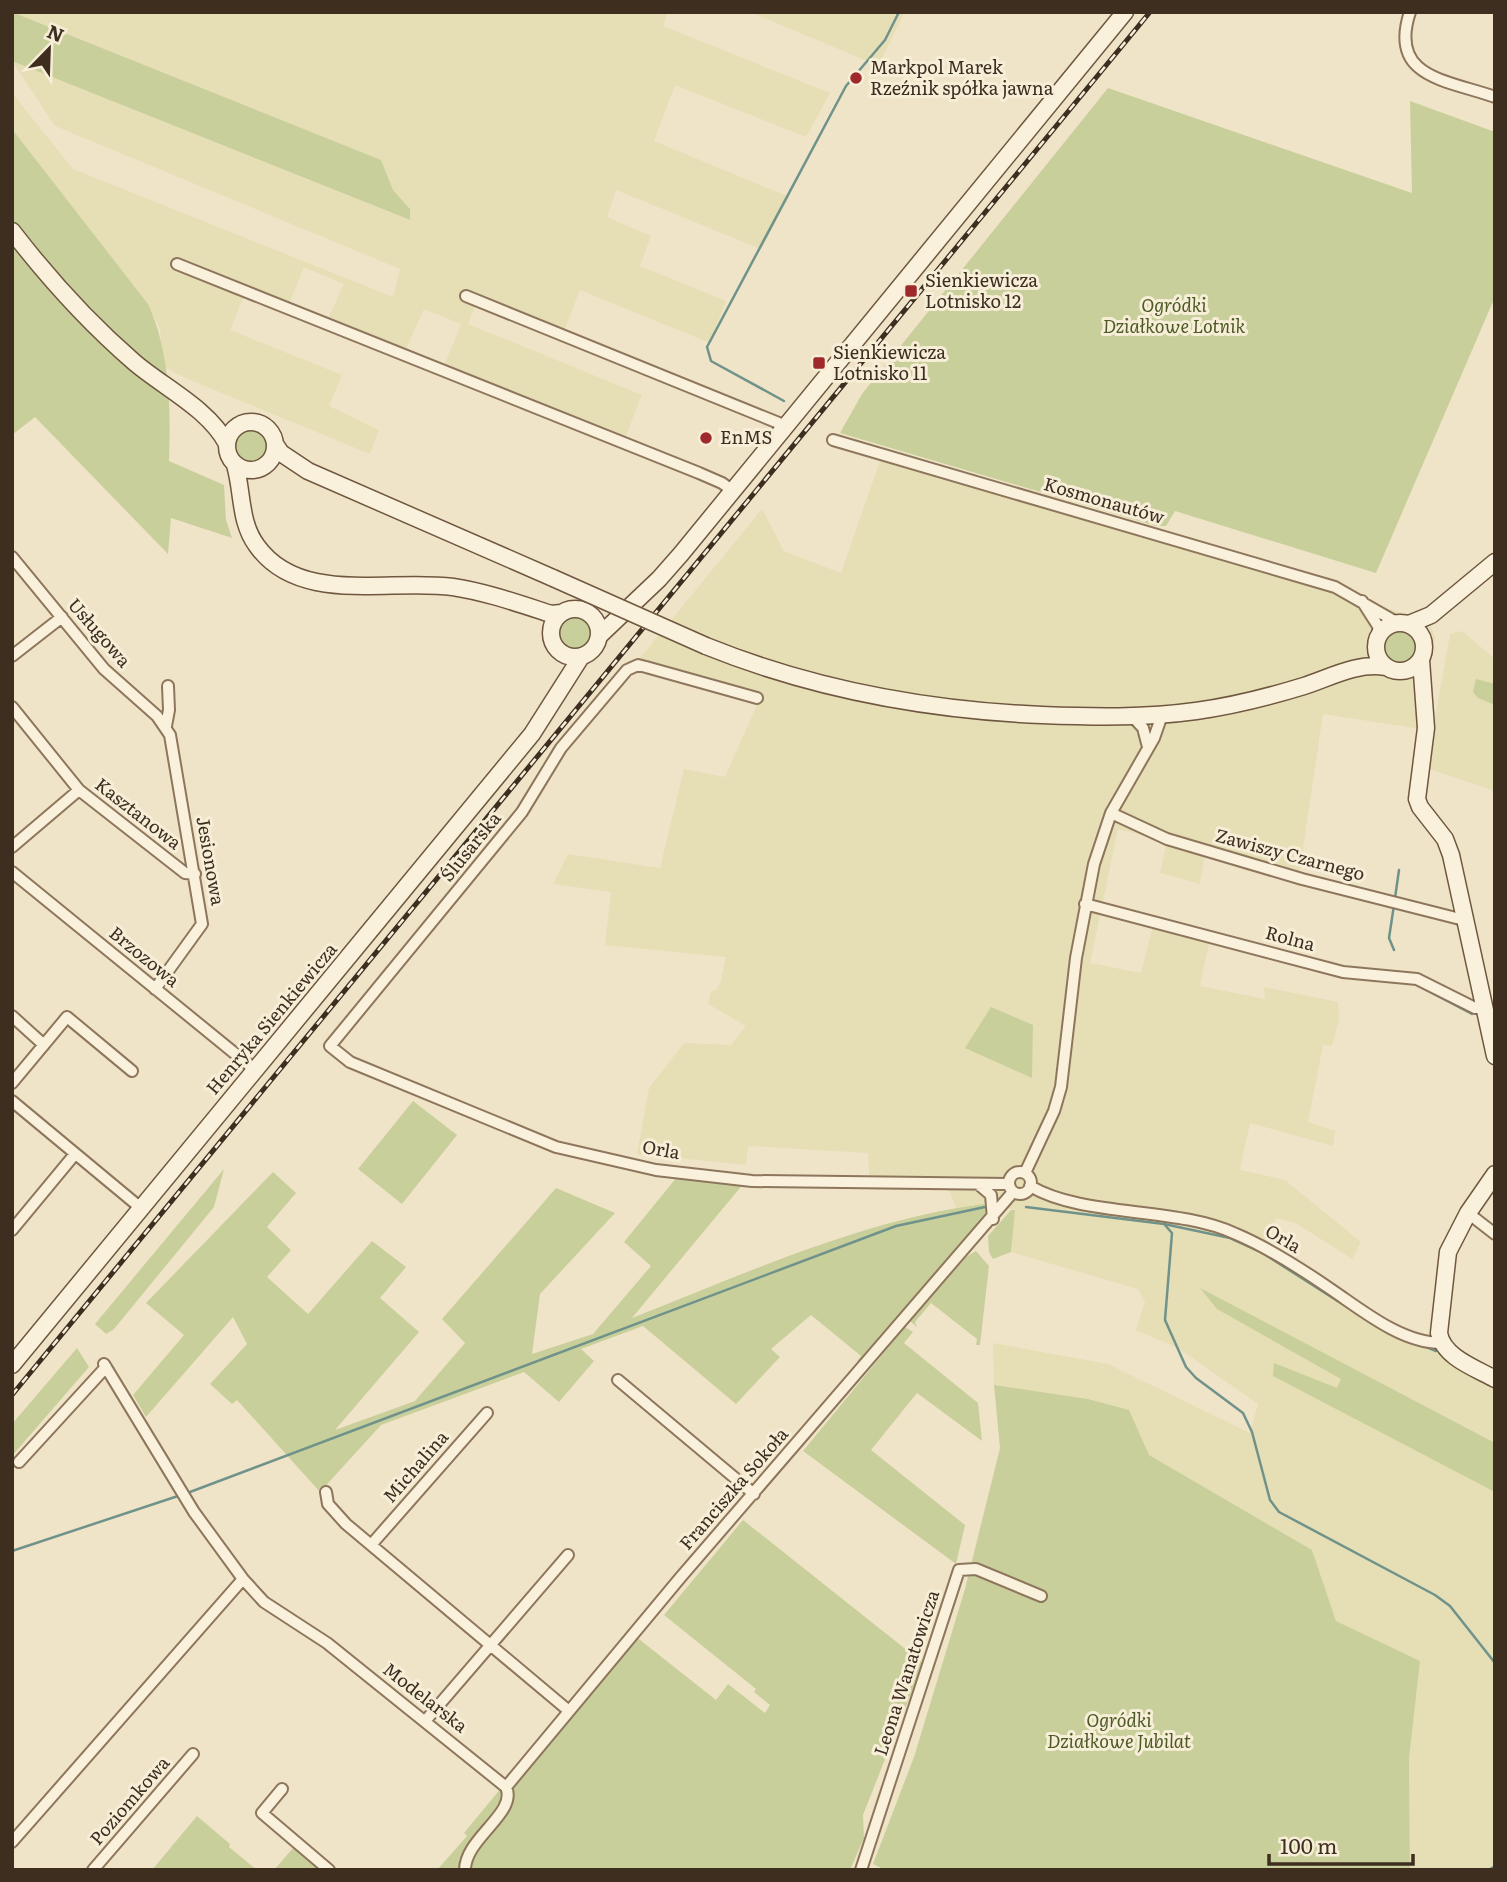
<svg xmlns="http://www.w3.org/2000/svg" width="1507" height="1882" font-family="Literata,serif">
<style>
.farmland{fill:#e6deb5}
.green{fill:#c9cf9b}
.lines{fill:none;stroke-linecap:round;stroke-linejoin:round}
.stream{stroke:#6f938a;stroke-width:2.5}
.street-casing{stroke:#8d765c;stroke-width:14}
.secondary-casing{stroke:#6f573f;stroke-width:19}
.street{stroke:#faf1dc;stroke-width:10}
.secondary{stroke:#faf1dc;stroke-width:16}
.rail-casing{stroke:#3d2e20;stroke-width:5}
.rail{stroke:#f7eed8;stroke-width:2.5;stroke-dasharray:8;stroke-linecap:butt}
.secondary-bridge-casing{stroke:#6f573f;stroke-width:19;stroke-linecap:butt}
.secondary-bridge{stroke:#faf1dc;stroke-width:16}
.poi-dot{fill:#9e2a2b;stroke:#f7eed8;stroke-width:2.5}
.labels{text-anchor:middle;stroke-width:6;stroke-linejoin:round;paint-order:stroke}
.poi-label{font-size:18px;fill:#3d2e20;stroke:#f7eed8;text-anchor:start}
.park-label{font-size:18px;font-style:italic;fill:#4d5a26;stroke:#f7eed8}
.street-label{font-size:18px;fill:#3d2e20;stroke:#f7eed8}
</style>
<rect width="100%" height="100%" fill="#f0e4c8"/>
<path class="farmland" d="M12 12H668L663 26 830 93 806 137 675 85 654 141 789 197 761 249 616 190 607 217 651 236 640 266 726 301 710 343 580 290 562 336 477 301 468 324 642 395 625 438 444 366 461 324 424 309 405 351 327 321 344 284 304 267 287 309 245 294 230 330 342 375 329 406 379 430 370 454 183 377 163 366 160 329 148 304 12 129V93L73 169 393 297 400 269 55 126 12 61 409 220 410 209 393 190 381 160Z
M750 12H905L880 62 875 60 872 63Z
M881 458 1419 618 1430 625 1435 637 1421 729 1323 714 1299 875 1206 849 1200 884 1160 873 1167 842 1118 829 1090 963 1141 973 1153 925 1210 939 1200 986 1265 999 1264 987 1338 1002 1339 1019 1332 1046 1323 1045 1308 1122 1335 1131 1333 1146 1250 1123 1240 1170 1285 1180 1361 1242 1352 1259 1296 1223 1276 1218 1265 1252 1495 1384V1870H1410L1409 1759 1420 1661 1336 1621 1312 1550 1149 1455 1128 1410 1088 1399 994 1385 993 1343 1108 1364 1250 1433 1258 1404 1178 1348 1136 1330 1145 1302 1138 1289 1011 1252 1015 1210 984 1204 956 1208 949 1190H870L868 1153 748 1146 746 1165 637 1154 649 1088 684 1043 731 1045 746 1026 708 1004 711 991H715L720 984 726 957 605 945 611 892 553 884 568 854 660 868 684 769 725 777 761 696 636 663 762 509 784 551 841 573Z
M1462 631 1495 659V791L1426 768 1450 634Z"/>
<path class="green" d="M12 12 381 160 393 190 410 209V220L12 61Z
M1108 88 1412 193 1410 101 1495 132V297L1376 573 1175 511 1166 526H1156L840 433 862 394Z
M12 129 148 304C170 351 171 410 169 461L224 485 226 520 232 538 171 518 168 554 35 417 12 435Z
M234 446a17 17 0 1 1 34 0a17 17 0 1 1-34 0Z
M557 633a18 18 0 1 1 36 0a18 18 0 1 1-36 0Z
M1382 647a18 18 0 1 1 36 0a18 18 0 1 1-36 0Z
M1476 679 1495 684V705L1478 698 1473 692Z
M991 1007 1033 1025 1032 1078 965 1048Z
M413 1101 457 1135 402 1204 358 1169Z
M224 1169 214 1207 114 1329 106 1334 95 1324Z
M273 1172 296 1193 267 1227 291 1250 267 1277 308 1314 372 1241 406 1267 380 1298 419 1332 335 1430 415 1401 465 1343 442 1319 556 1188 615 1213 540 1294 532 1354 593 1334 651 1266 624 1242 677 1177 744 1183 632 1318C744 1274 864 1219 984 1204L988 1218 861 1363 857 1361 861 1356 811 1315 771 1349 780 1357 736 1404 643 1326 581 1349 594 1361 559 1402 524 1372 381 1425 320 1492 237 1400 232 1404 210 1384 247 1344 233 1317 146 1417 133 1395 184 1335 146 1303Z
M1011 1210H1015L1011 1252 993 1259 989 1252 988 1236Z
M976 1251 989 1266 980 1345H976L977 1339 931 1303 915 1322 917 1327 910 1321 966 1257Z
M1200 1288 1495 1443V1492L1273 1376 1274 1363 1337 1388 1341 1379 1217 1309Z
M905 1327 913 1332 904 1343 978 1403 982 1441 917 1393 871 1450 965 1525 956 1564 803 1451Z
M77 1348 89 1367 12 1456V1424Z
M994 1385 1088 1399 1129 1410 1149 1455 1312 1550 1336 1621 1420 1661 1409 1759 1410 1870H885L873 1864 914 1757 965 1589 1000 1448Z
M743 1520 923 1663 863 1815 864 1838 850 1870H437L467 1836 464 1833 630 1632 716 1700 728 1684 765 1713 770 1705 754 1692 756 1689 664 1615Z
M197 1816 230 1844 229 1847 257 1870H152Z
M294 1847 324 1870H274Z"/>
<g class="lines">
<path class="stream" d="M784 401 711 361 707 347 846 86 885 40 899 12
M1395 898 1399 870
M1394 905 1389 938 1394 950
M1413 983 1472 1014
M1026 1207 1164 1224 1230 1238 1261 1252 1347 1307
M1164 1224 1172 1233 1165 1320 1186 1367 1196 1378 1243 1413 1252 1432 1270 1500 1279 1512 1435 1595 1450 1606 1495 1663
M1424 1346 1436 1351
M190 1492 896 1226 985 1207
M12 1551 178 1496
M1489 1870 1495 1866"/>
<g class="street-casing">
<path id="street" d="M1410 12C1388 78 1447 80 1495 97
M177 264 699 473 722 483 733 491
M466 296 786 426
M833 440 1335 587 1398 623
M12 557 104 669 157 716 170 735 202 924 155 989
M1362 601 1378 626 1379 635
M12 656 62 617
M757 698 646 667 638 665 627 670 561 748 522 812 330 1046 350 1062 556 1147 656 1170 752 1181 1009 1184
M12 707 79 790 185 873 195 874
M1133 717 1143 728 1148 747
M166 726 169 710 168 686
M1111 813 1167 839 1302 879 1464 920
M12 847 79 790
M12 872 254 1069
M1085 904 1343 972 1417 979 1475 1008H1484
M12 1016 44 1045
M12 1083 67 1017 132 1071
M12 1101 142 1209
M1009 1183a11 11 0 1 1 22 0a11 11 0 1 1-22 0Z
M1025 1173 1054 1111 1061 1087 1076 958 1094 864 1111 813 1154 738 1162 715
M978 1184 991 1195 993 1219
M1030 1186C1084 1218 1176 1206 1236 1234 1269 1248 1303 1270 1332 1290 1363 1311 1402 1343 1441 1343
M1468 1213 1495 1234
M12 1230 75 1154
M104 1364 194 1512 243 1579 264 1602 327 1643 506 1787C518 1813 465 1838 465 1870
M618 1380 754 1494
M19 1462 106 1367
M326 1492 328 1504 346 1524 569 1711
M371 1545 487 1413
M426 1720 568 1555
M506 1787 680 1578 1013 1192
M282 1789 262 1813 329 1870
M12 1842 243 1579
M93 1870 193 1754
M861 1870 959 1570 976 1569 1041 1596"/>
</g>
<g class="secondary-casing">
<path id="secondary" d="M12 231C49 279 89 323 134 362 163 387 209 409 227 444
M227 446a24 24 0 1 1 48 0a24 24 0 1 1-48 0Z
M275 444 281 453 308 471 553 578
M235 465C243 492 239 522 257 546 300 606 391 578 453 587 486 592 520 604 551 614L561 613
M551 633a24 24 0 1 1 48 0a24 24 0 1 1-48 0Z
M1376 647a24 24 0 1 1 48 0a24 24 0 1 1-48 0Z
M1409 624 1431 615 1495 562
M599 636 659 579 681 554 1125 12
M706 646C815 690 925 710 1042 715 1093 717 1145 718 1196 711 1232 706 1268 697 1304 686 1329 678 1358 662 1385 667
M1421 660 1426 728 1417 799 1420 807 1445 839 1451 855 1495 1056
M1495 1174 1468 1213 1448 1252 1439 1333C1443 1357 1475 1368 1495 1379
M12 1365 532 734 581 657"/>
</g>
<use href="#street" class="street"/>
<use href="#secondary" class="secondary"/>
<g class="rail-casing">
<path id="rail" d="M12 1395 1150 12"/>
</g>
<use href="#rail" class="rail"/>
<g class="secondary-bridge-casing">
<path id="secondary-bridge" d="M553 578 706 646"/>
</g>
<use href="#secondary-bridge" class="secondary-bridge"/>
</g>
<g class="poi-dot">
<circle cx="856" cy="78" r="7"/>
<rect x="904" y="284" width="14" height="14" rx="3.5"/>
<rect x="812" y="356" width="14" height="14" rx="3.5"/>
<circle cx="706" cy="438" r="7"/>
</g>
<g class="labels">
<g class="poi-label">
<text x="870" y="74">Markpol Marek<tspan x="870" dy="21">Rzeźnik spółka jawna</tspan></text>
<text x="925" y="287">Sienkiewicza<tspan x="925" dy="21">Lotnisko 12</tspan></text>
<text x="833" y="359">Sienkiewicza<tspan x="833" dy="21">Lotnisko 11</tspan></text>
<text x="720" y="444">EnMS</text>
</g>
<g class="park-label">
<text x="1174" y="312">Ogródki<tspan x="1174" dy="21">Działkowe Lotnik</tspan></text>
<text x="1119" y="1727">Ogródki<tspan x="1119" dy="21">Działkowe Jubilat</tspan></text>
</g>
<g class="street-label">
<text transform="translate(1104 501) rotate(16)" y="6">Kosmonautów</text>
<text transform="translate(99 633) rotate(49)" y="6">Usługowa</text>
<text transform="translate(138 814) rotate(38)" y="6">Kasztanowa</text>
<text transform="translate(471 847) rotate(-51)" y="6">Ślusarska</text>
<text transform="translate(1290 855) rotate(15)" y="6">Zawiszy Czarnego</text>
<text transform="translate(210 861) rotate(80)" y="6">Jesionowa</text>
<text transform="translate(1290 939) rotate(15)" y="6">Rolna</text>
<text transform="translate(144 957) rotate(39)" y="6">Brzozowa</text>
<text transform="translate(272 1019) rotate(-50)" y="6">Henryka Sienkiewicza</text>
<text transform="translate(661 1150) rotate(10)" y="6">Orla</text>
<text transform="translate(1283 1239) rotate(30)" y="6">Orla</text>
<text transform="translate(416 1467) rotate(-49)" y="6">Michalina</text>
<text transform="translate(734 1489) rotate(-49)" y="6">Franciszka Sokoła</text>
<text transform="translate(907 1673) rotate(-72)" y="6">Leona Wanatowicza</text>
<text transform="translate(425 1698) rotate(38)" y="6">Modelarska</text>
<text transform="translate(130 1801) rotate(-49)" y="6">Poziomkowa</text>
</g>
</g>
<rect width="1507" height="1882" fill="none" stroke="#3d2e20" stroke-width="28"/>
<g transform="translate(49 49) rotate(23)" stroke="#f7eed8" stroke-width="5" paint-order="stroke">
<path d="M0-5L12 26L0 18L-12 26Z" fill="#3d2e20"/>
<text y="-10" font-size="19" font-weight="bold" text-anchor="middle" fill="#3d2e20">N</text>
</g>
<path d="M1269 1854v10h144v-10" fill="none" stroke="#3d2e20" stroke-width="3.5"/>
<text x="1280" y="1854" font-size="21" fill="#3d2e20" stroke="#f7eed8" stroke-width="5" paint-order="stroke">100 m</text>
</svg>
